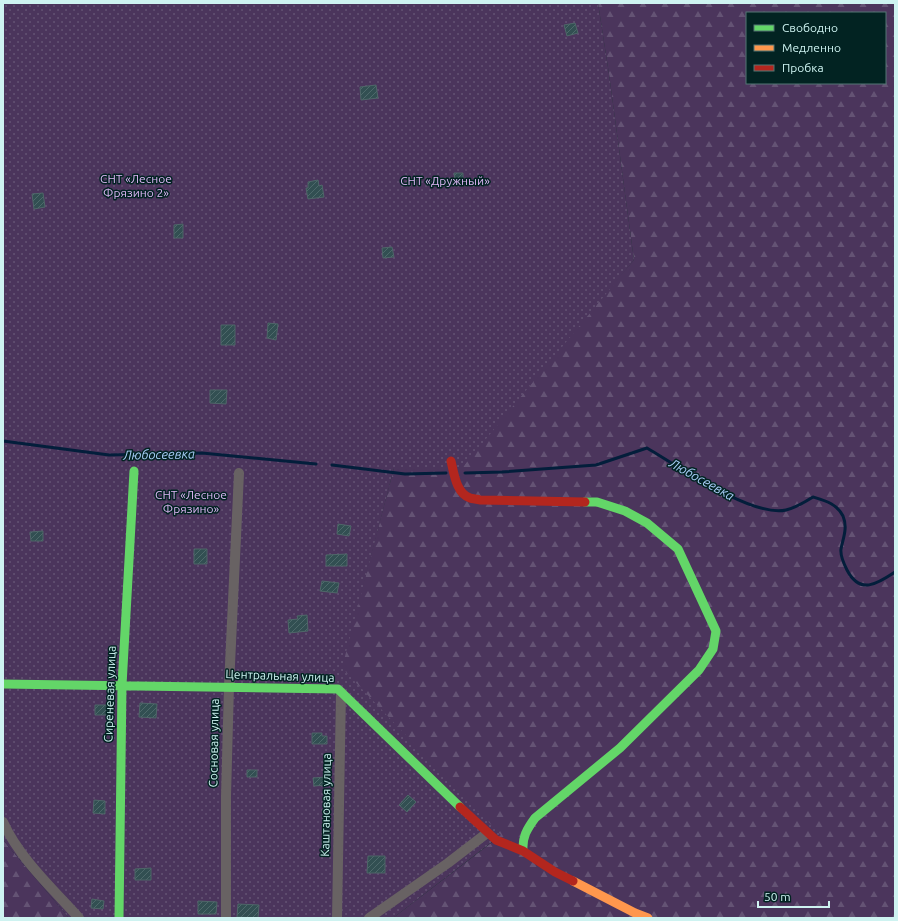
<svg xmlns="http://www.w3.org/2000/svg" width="898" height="921" font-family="Ubuntu,sans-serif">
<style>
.forest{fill:url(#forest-firs);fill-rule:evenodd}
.garden{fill:url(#garden-dots)}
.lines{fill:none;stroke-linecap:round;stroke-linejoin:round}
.stream{stroke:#031e3b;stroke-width:3}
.building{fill:url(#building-hatch);stroke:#4f6769}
.street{stroke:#686263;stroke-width:10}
.fast{stroke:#63d668;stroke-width:9}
.slow{stroke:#ff974d;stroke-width:9}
.jam{stroke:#b3261e;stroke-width:9}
.labels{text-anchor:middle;stroke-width:3;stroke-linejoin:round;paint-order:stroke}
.park-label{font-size:12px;fill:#deb6f5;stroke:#022322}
.street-label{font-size:12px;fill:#cef3f1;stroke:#022322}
.water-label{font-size:13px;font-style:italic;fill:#a9cdf8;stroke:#022322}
</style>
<defs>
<pattern id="forest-firs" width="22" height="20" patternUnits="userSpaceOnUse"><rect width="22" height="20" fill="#4b355c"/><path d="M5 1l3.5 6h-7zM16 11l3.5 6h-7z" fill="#645374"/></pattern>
<pattern id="garden-dots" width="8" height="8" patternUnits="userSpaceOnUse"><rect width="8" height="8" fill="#4b355c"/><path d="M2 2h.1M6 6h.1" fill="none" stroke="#645374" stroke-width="1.8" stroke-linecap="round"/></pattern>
<pattern id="building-hatch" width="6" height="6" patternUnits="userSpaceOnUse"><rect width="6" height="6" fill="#324f52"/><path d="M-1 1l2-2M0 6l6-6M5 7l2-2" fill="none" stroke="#4e696b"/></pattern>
</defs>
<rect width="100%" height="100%" fill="#1e3434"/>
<path class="forest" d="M598 3H895V918H393L495 840 341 668 394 468H453L634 260 609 74ZM747 13H885V83H747Z
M3 840 69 918H3Z"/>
<path class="garden" d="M3 3H598L609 74 634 260 462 468H394L342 668 501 835 393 918H69L3 840Z"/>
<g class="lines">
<path class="stream" d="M3 441 109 455 202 453 316 464
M332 465 405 474 446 473
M465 473 502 472 596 465 647 448C676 465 753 518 786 510 795 508 805 502 813 497 826 501 837 504 843 516 848 528 843 538 841 549 840 556 844 564 847 570 860 595 877 584 895 572"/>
</g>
<path class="building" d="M575 23 578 33 567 36 564 25Z
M376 85 378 98 361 100 360 87Z
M454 173H463V180L455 181Z
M318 180 319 186 322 185 324 197 308 199 306 188H308V182Z
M43 193 45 207 34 209 32 194Z
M183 224V238H174V225Z
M392 247 394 257 383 258 382 248Z
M268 323 278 324 276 340 267 338Z
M221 325H235V345H221Z
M210 390H227L226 404 210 403Z
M338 524 351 526 349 536 337 534Z
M43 531V541H31L30 532Z
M194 549H207V564H194Z
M347 554V566H326V555Z
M322 581 339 583 337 593 320 591Z
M307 615 308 631 289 633 288 620 298 619 297 616Z
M140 703 157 704 156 718 139 717Z
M95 705H108V715H95Z
M312 733H322V736H327V744H312Z
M247 770H257V777H247Z
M326 777 327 785 314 786 313 778Z
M408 795 416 802 407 812 399 805Z
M94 800 105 801V814L93 813Z
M368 856H385V873H367Z
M151 868V880H135V869Z
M92 899 104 901 103 909 91 908Z
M198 901 217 902 216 914H198Z
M238 904 259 905 258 918 237 917Z"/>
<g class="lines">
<path class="street" d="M3 822C20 859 52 888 79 918
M226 918V796L229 686 239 473
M337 918 341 692
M369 918 448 863 487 833"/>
<path class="fast" d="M3 684 338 689 460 807
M523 851C522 837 527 829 535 818L620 748 699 670 713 649 716 631 678 549 647 523 625 511 597 502H585
M119 918 122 685 134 471"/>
<path class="slow" d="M573 881 635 913 648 918"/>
<path class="jam" d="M451 461C454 473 456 493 470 498 473 499 477 499 480 500L585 502
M460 807 496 840 523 851 555 872 573 881"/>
</g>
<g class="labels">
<g class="park-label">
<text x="136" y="183">СНТ «Лесное<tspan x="136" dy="14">Фрязино 2»</tspan></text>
<text x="445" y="185">СНТ «Дружный»</text>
<text x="191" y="499">СНТ «Лесное<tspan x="191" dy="14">Фрязино»</tspan></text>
</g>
<g class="street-label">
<text transform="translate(280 676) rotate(2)" y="4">Центральная улица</text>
<text transform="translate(110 694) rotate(-88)" y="4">Сиреневая улица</text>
<text transform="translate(214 743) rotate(-89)" y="4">Сосновая улица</text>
<text transform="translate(326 805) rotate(-89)" y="4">Каштановая улица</text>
</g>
<g class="water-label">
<text transform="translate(159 454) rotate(-1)" y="5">Любосеевка</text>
<text transform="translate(702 479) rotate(29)" y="5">Любосеевка</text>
</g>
</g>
<rect width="898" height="921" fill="none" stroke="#cef3f1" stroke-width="8"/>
<rect x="746" y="12" width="140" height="72" fill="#022322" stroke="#547675"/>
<rect x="754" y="25" width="20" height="6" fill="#63d668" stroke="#547675"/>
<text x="782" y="32" font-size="12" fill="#cef3f1">Свободно</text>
<rect x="754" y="45" width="20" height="6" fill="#ff974d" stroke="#547675"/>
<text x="782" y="52" font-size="12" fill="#cef3f1">Медленно</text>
<rect x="754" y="65" width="20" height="6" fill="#b3261e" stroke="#547675"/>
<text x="782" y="72" font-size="12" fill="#cef3f1">Пробка</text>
<path d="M758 901v6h71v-6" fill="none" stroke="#cef3f1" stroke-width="2"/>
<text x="764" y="901" font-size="12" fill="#cef3f1" stroke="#022322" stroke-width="3" paint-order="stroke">50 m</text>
</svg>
